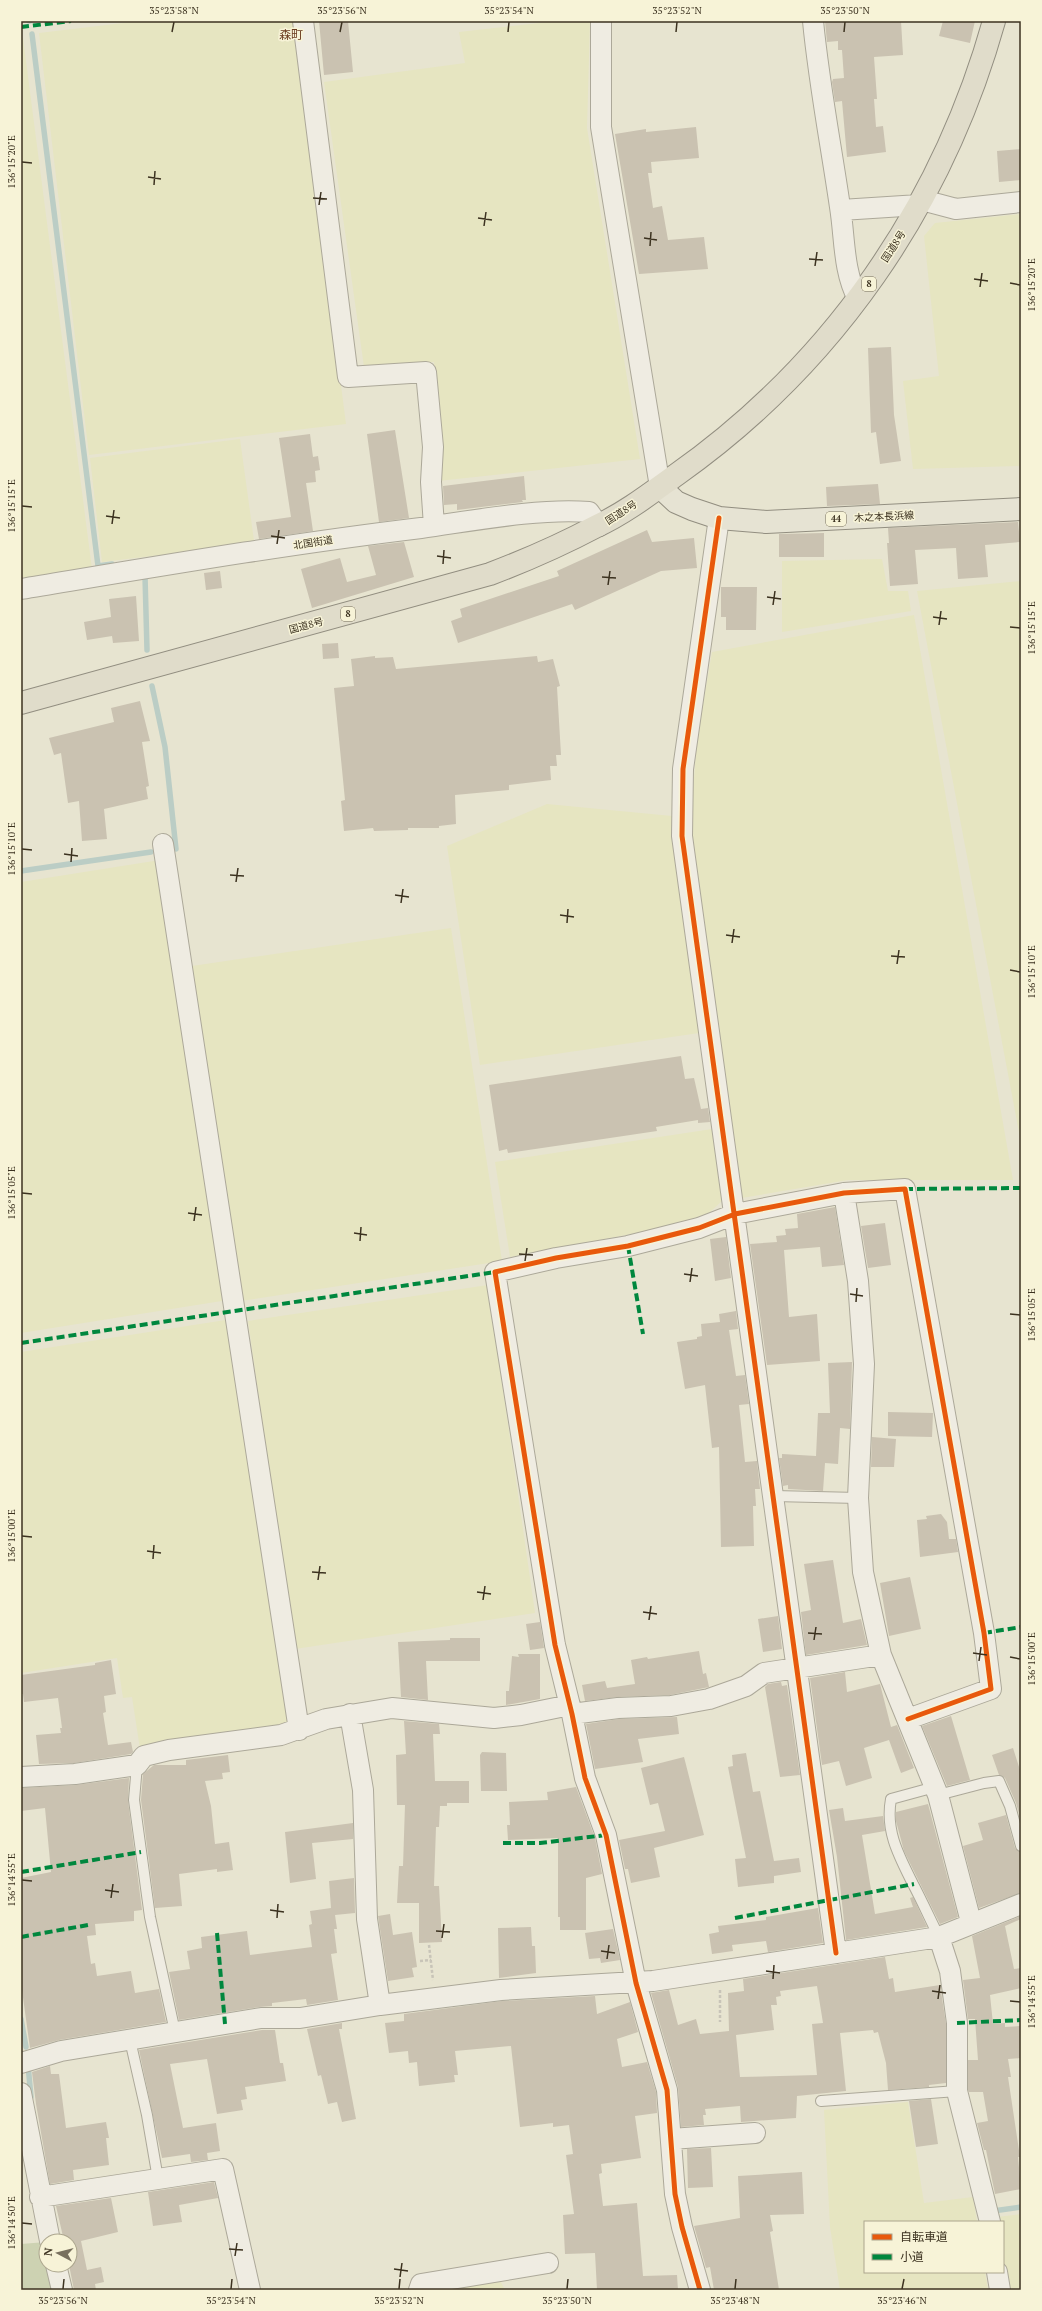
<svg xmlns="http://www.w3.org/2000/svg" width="1042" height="2311" font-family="'PT Serif','Noto Sans JP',serif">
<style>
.farmland{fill:#e6e5c1}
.cemetery{fill:#cdd2b2}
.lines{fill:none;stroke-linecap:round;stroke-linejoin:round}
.stream{stroke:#bbcdc5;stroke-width:5.5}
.building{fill:#cac2b1;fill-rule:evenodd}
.service-casing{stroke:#aca899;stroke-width:12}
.minor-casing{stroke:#aca899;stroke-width:22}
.primary-casing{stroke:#928e80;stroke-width:24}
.trunk-casing{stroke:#928e80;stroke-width:24}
.path{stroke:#c8c4b8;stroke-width:2.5;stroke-dasharray:3 2;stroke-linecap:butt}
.service{stroke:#efece2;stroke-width:10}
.minor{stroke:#efece2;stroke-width:20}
.primary{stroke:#e6e3d3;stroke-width:22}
.trunk{stroke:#e0dcca;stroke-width:22}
.quiet{stroke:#00873e;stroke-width:4;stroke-dasharray:8 4;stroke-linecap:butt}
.cycleway-casing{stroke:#f7f3d7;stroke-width:8}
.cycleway{stroke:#e8590c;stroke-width:5}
.ticks{fill:none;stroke:#3c3220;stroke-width:1.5}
.labels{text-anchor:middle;stroke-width:3;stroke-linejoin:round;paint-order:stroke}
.shield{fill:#f7f3d7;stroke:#746c57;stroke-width:1}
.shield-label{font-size:9px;font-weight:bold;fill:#3c3220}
.street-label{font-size:10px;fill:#3c3220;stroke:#f7f3d7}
.quarter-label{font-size:12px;fill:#6a3a1e;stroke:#f7f3d7}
.neatline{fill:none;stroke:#3c3220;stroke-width:1.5}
.ticks-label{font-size:10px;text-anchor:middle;fill:#3c3220}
</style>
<rect width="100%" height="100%" fill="#e7e4d0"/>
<path class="farmland" d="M140 21H294L346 424 89 455 39 33Z
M556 21H590L587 128 640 459 438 481 440 444 434 362 364 367 324 82 465 63 459 32Z
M21 38H23L92 569 21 578Z
M1021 214V466L913 469 903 381 939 376 924 236 935 223Z
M240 439 255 548 161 560 160 555 102 562 90 458Z
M882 559 888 591H908L911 611 782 632V561Z
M1021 581V1143L917 591Z
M914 615 1013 1180H848L742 1198 690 831 697 740 712 652Z
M547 804 672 816 699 1033 480 1065 447 846Z
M160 860 228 1300 21 1333V882Z
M451 928 502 1261 241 1301 192 966Z
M712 1129 722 1201 709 1213 668 1227 510 1257 495 1162Z
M488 1285 535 1613 295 1649 248 1321Z
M232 1319 290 1723 140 1749 132 1697 123 1698 117 1658 21 1673V1352Z
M908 2102 924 2203 973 2197 977 2222H865V2272H985L988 2290H840L830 2227 824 2110Z
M1021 2214V2290H1008L1003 2257V2222H998L997 2217Z
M497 2275 505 2290H428Z"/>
<path class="cemetery" d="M46 2242V2265H50L55 2290H21V2244Z"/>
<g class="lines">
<path class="stream" d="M29 21H30
M32 34 98 566 112 564
M145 576 147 650
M152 686 165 747 176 849
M21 871 151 852
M21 2019 26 2047
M28 2065 31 2097
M993 2211 1021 2207"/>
</g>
<path class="building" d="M319 21H348L353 72 324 75Z
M825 21H901L903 55 874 57 877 99H874L876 127 883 126 886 152 847 157 842 101 835 102 832 82 833 79 844 78 842 50H838V41L827 42Z
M943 21H975L970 43 939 36Z
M696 127 699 158 651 162 652 173H648L653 208 662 206 668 240 704 237 708 269 639 274 615 134 646 129V132Z
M1021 149V180L999 182 997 151Z
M891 347 894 415 901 461 880 464 876 432 871 433 868 348Z
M395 430 409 518 379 522 367 434Z
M310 434 313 457 318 456 320 470 315 471 316 482 306 483 313 531 259 539 256 522 291 517 279 438Z
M524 476 526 500H522L523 502 457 510V504L444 505 443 486Z
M878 484 880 504 827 506 826 487Z
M1018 522 1020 542 985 545 988 577 958 579 956 548 915 550 918 584 890 586 887 543H889L888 528Z
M647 530 652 542 694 538 697 568 661 571 575 610 572 604 458 643 451 621 462 617 460 609 559 576 557 571Z
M824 533V557H779V534Z
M404 542 414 577 312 608 301 569 340 558 347 582 376 575 368 546Z
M220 571 222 588 206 590 204 573Z
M721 587H757L756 630H726V617H721Z
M136 596 139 641 113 643 112 636 87 640 84 622 111 617 109 599Z
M338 643 339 658 323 659 322 644Z
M375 656V658L393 657 396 669 537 656 538 662 553 659 560 686 557 687 561 755H556L557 766H550L551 780 509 785V790L455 795 456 824 439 826V828H408V830L374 831 373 828 344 831 341 801 345 800 334 688 354 686 351 659Z
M140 701 150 741 142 742 149 786 146 787 148 799 104 809 107 839 82 841 79 801 68 803 61 753 54 755 49 738 114 722 111 708Z
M681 1056 685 1079 694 1078 701 1109 708 1108 710 1122 698 1123V1120L656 1127 657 1131 610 1138 508 1153 507 1149 499 1151 489 1085Z
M835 1207 844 1265 822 1267 820 1247 784 1250 789 1317 817 1314 820 1361 767 1365 750 1244 777 1242 776 1236 786 1235 785 1229 798 1228 797 1214Z
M885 1223 891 1265 868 1268 861 1226Z
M726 1237 731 1278 715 1281 710 1239Z
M736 1311 738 1329 729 1330 736 1376 745 1375 749 1404 739 1405 745 1462 757 1461 760 1489H755L756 1506H753L754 1546 721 1547 719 1447 712 1448 705 1385 685 1389 677 1342 697 1339V1337L702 1336 701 1324 720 1322 719 1314Z
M852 1362 850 1429 840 1428 838 1464 825 1463 823 1491 788 1489V1485L783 1486 779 1458H782V1454L816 1456 818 1413H830L828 1363Z
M888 1412 933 1413 932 1437 888 1436Z
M872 1437 896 1439 894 1467H871Z
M941 1514 947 1522 949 1539H956L958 1552 920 1557 917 1520 927 1519 926 1516Z
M833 1560 843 1623 861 1619 867 1645 806 1655 801 1612 811 1610 804 1564Z
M910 1577 921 1629 889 1636 880 1583Z
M778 1616 782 1649 763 1652 758 1619Z
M540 1622 544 1648 530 1650 526 1624Z
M450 1638H480V1661H426L428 1700 401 1697 398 1642 450 1640Z
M699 1651 703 1674 706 1673 709 1687 670 1695 618 1697 585 1701 582 1685 605 1681 607 1688 635 1684 631 1660 647 1657 648 1659Z
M518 1654H540V1699L506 1705V1691H509L512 1656 519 1657Z
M111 1660 116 1694 104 1696 106 1712 103 1713 108 1745 131 1742 133 1752 131 1754 74 1763 39 1764 36 1735 61 1733 60 1728H62L58 1698 24 1702 23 1694H21V1675L95 1665V1663Z
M845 1672 847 1692 880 1684 891 1727 897 1725 914 1768 901 1773 889 1740 864 1748 872 1778 846 1786 839 1761 822 1765 810 1678Z
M781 1682 782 1686 787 1685 800 1775 780 1777 765 1687 768 1684Z
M951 1716 970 1780 947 1786 922 1726Z
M677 1717 679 1734 638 1739 643 1762 595 1769 586 1724 619 1719Z
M404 1721 439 1724 440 1734H433L435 1781H469V1803H447V1806H440L439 1827H436L434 1886H439L442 1942 419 1943V1903H397L399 1866H403L405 1805H397L396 1755 406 1754Z
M1013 1748 1021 1773V1821L1016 1803 1005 1778 999 1775 992 1755Z
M482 1752 506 1753 507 1791H481L480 1755Z
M746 1753 753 1792 760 1791 774 1861 799 1858 801 1872 774 1876V1883L738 1887 735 1859 746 1858 728 1767 733 1766 732 1755Z
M228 1755 230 1772 222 1773 223 1779 205 1781 211 1806 215 1844 229 1842 233 1870 217 1872V1869L179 1874 182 1906 155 1908 141 1800 143 1774 154 1765H186V1760Z
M684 1757 704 1835 654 1848 660 1877 631 1883 628 1869H625L619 1840 665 1831 658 1803 650 1805 641 1768Z
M129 1778 128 1801 142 1910 134 1911V1921L95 1924 96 1935 87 1936 91 1964 95 1963 97 1976 131 1971 135 1993 159 1989 166 2022 59 2040 30 2048 21 1983V1878L51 1872 45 1808 21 1811V1788L76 1785Z
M576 1787 595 1838 602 1874 586 1878V1930H560V1917H558V1838L508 1840 507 1825H510L509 1802 548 1800 547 1792Z
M928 1804 958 1917 940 1924 904 1851 896 1821V1812Z
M843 1808 845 1821 883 1816 885 1831 862 1835 875 1914 913 1907 910 1898 913 1897 927 1927 846 1940 837 1857 829 1810Z
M1006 1815 1015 1848 1021 1852V1893L979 1908 963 1846 983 1840 978 1823Z
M353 1823V1839L312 1843 316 1879 290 1883 285 1832Z
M354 1878 355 1913 335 1915 337 1929H334L337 1953 331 1954 338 2000 307 2005 306 1999 272 2003V2006L259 2007 179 2020 169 1972 190 1969 187 1951 202 1948 201 1937 247 1931 250 1955 312 1947 309 1925 312 1924 310 1911 331 1908 329 1881Z
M818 1908 823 1943 768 1952 766 1941 732 1945 733 1951 712 1954 709 1934 719 1932 718 1926 766 1920V1917Z
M390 1914 393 1935 412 1932 417 1967 412 1968 414 1977 388 1981 378 1916Z
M1021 1916V1919L1005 1926 1014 1969 1021 1968V1988L990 1995 993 2024 1005 2023V2027L1021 2026V2058L1008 2059 1011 2077H1008L1020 2157H1018L1021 2189 995 2194 986 2150H984L977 2123 988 2121 983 2092H969L968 2090V2060H978L975 2019H968L963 1980 980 1978 972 1936Z
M531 1927 532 1946H535L536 1973 499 1978 498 1928Z
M613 1929 620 1960 601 1963 600 1958 589 1959 585 1933Z
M885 1957 889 1979 893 1978 895 1992 940 1985 946 2024V2083L929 2085V2087L888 2090 886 2063 878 2032 874 2033 873 2030 840 2033 846 2091 797 2096 796 2118 741 2122 740 2106 705 2109 706 2115H703L704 2125 681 2127 678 2087 651 1993 669 1990 678 2025 696 2019 700 2034 729 2031 728 1993 744 1991 743 1979ZM817 1986 823 2023 812 2024 817 2075 740 2077 736 2035 774 2030 771 2005H777L776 1997 781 1996 780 1991Z
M595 1996 597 2014 630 2002 638 2032 617 2039 622 2067 647 2062 656 2092 657 2113 635 2116 641 2158 601 2164 602 2173 599 2174 603 2206 637 2203 643 2276 677 2275 678 2290H597L595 2253 565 2254 563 2215 574 2214 566 2155 573 2154 569 2125 553 2127V2123L520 2127 511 2046 455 2051 458 2075H454L455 2082 419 2086 417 2062 409 2063 408 2051 389 2053 385 2023 404 2021V2014L502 2001Z
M342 2023V2029H339L356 2119 342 2122 337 2102 328 2104 321 2075 318 2076 307 2029Z
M262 2030H275L280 2063H283L286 2081 245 2087 247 2099 241 2100 243 2110 217 2114 207 2059 170 2064 183 2128 216 2123 220 2151 207 2153 208 2160 191 2162 190 2154 162 2158 139 2050Z
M50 2066 51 2074H59L66 2128 106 2122 109 2138H106L109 2165 73 2170 74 2180 50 2184 36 2104 32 2072Z
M931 2099 938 2144 916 2147 909 2101Z
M711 2148 713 2187 688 2188 687 2149Z
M802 2172 804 2214 770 2215 773 2231 770 2232 779 2290H714L710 2267 706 2268 694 2226 740 2218 738 2176Z
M214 2182 218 2198 179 2205 182 2222 153 2226 148 2192Z
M111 2198 118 2232 81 2241 87 2270 101 2267 104 2282 95 2284 96 2290H74L69 2265 70 2241H64L56 2206Z"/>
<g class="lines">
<g class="service-casing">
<path id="service" d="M774 1496 858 1498
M137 1765 134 1800 150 1917 175 2032
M935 1787 891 1799C885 1831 899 1856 913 1884 922 1901 930 1919 939 1937
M938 1795 984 1783 999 1781 1010 1806 1021 1846
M130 2040 147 2115 158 2179
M821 2101 957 2091"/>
</g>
<g class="minor-casing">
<path id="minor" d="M303 21 348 377 426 372 433 447 431 482 434 526
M601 21V127L660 487
M813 21C819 84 831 145 840 207 845 238 843 271 858 299
M922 200 956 209 1021 202
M841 210 919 205
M719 518 683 769 682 836 836 1953
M21 589C154 567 287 544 421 528 472 521 538 508 589 512L599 526
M163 844 299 1730
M844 1193 858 1281 864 1364 858 1498 863 1572 881 1655 938 1795 971 1922
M350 1714 363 1790 367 1919 380 2005
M572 1714 618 1708 671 1706 709 1699 746 1686 764 1673 881 1655
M21 1777 75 1774 137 1765 144 1756 169 1750 281 1735 326 1719 392 1708 494 1718 521 1715 570 1705
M939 1937 950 1971 957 2023V2091L990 2222
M21 2063 61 2051 261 2018H300L380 2005 501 1990 653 1981 836 1953 939 1937 1021 1904
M21 2093 50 2241
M671 2139 755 2133
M40 2197 223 2169 250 2290
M56 2265 62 2290
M997 2272 1000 2290
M419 2290 421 2284 548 2263
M700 2290 682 2227 675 2194 667 2090 636 1983 606 1835 585 1778 572 1714 555 1645 495 1272 556 1258 628 1246 699 1228 735 1214 844 1193 905 1189 984 1633 991 1689 908 1719"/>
</g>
<g class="primary-casing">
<path id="primary" d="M660 487 676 502 692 509 719 518 766 522 1021 509"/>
</g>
<g class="trunk-casing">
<path id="trunk" d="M21 703 490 574C527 560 563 544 597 526 625 513 651 493 676 475 833 364 942 206 994 21"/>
</g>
<path class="path" d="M429 1945 433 1980
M420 1961 431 1960
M720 1990V2022"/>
<use href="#service" class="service"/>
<use href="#minor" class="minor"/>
<use href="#primary" class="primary"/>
<use href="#trunk" class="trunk"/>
<path class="quiet" d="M21 27 71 21
M905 1189 1021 1188
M628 1246 643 1334
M21 1343 495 1272
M984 1633 1021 1627
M503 1843H540L606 1835
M21 1872 141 1852
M735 1918 914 1884
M217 1933 225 2024
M21 1937 88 1925
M957 2023 1021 2020"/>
<g class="cycleway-casing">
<path id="cycleway" d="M719 518 683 769 682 836 836 1953
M700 2290 682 2227 675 2194 667 2090 636 1983 606 1835 585 1778 572 1714 555 1645 495 1272 556 1258 628 1246 699 1228 735 1214 844 1193 905 1189 984 1633 991 1689 908 1719"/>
</g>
<use href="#cycleway" class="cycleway"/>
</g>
<path class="ticks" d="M172 32 174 22M340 32 342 22M508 32 509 22M676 32 677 22M844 32 845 22M22 162 32 163M148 177 161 179M154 185 155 171M313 198 327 199M319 205 321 192M478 218 492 220M484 226 486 212M644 238 657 240M650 246 651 232M809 259 823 260M815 266 817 252M974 279 988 281M1010 283 1020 285M980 287 982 273M22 506 32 507M106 516 120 518M112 524 114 510M271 536 285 538M277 544 279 530M437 556 451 558M443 564 444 550M602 577 616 578M608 585 610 571M767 597 781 599M773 605 775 591M933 617 947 619M939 625 941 611M1010 627 1020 628M22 849 32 850M64 854 78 856M71 862 72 848M230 875 244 876M236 882 238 868M395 895 409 897M401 903 403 889M560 915 574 917M567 923 568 909M726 935 740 937M732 943 734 929M891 956 905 957M897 964 899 950M1010 970 1020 972M22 1193 32 1194M188 1213 202 1215M194 1221 196 1207M354 1233 367 1235M360 1241 361 1227M519 1254 533 1255M525 1261 527 1248M684 1274 698 1276M690 1282 692 1268M850 1294 863 1296M856 1302 857 1288M1010 1314 1020 1315M22 1536 32 1537M147 1551 161 1553M153 1559 154 1545M312 1572 326 1573M318 1580 320 1566M477 1592 491 1594M483 1600 485 1586M643 1612 657 1614M649 1620 651 1606M808 1633 822 1634M814 1640 816 1627M973 1653 987 1655M1010 1657 1020 1659M979 1661 981 1647M22 1880 32 1881M105 1890 119 1892M111 1898 113 1884M270 1910 284 1912M277 1918 278 1904M436 1931 450 1932M442 1938 444 1924M601 1951 615 1953M607 1959 609 1945M766 1971 780 1973M773 1979 774 1965M932 1991 946 1993M938 1999 940 1985M1010 2001 1020 2002M22 2223 32 2224M229 2249 243 2250M235 2256 237 2243M394 2269 408 2271M400 2277 402 2263M63 2289 64 2279M231 2289 232 2279M399 2289 400 2279M567 2289 568 2279M735 2289 736 2279M902 2289 904 2279"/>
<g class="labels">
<g class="shield">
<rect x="862" y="277" width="14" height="14" rx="3"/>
<rect x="826" y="512" width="20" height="14" rx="3"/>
<rect x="341" y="607" width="14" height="14" rx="3"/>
</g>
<g class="shield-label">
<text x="869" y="287">8</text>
<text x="836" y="522">44</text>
<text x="348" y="617">8</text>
</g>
<g class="street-label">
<text transform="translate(893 246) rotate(-57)" y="4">国道8号</text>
<text transform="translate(621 512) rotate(-33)" y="4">国道8号</text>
<text transform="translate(884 516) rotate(-3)" y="4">木之本長浜線</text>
<text transform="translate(313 542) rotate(-9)" y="4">北国街道</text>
<text transform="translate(306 625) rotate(-15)" y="4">国道8号</text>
</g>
<g class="quarter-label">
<text x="291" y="39">森町</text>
</g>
</g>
<rect width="1042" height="2311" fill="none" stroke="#f7f3d7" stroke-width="44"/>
<rect x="864" y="2221" width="140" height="52" fill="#f7f3d7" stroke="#aca68e"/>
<rect x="872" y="2234" width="20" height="6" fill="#e8590c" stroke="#aca68e"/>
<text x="900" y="2241" font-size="12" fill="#3c3220">自転車道</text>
<rect x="872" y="2254" width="20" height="6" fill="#00873e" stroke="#aca68e"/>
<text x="900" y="2261" font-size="12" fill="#3c3220">小道</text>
<g transform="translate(58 2253) rotate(277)"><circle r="19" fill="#f7f3d7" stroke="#aca68e"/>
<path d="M0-3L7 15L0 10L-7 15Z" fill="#78705e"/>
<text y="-6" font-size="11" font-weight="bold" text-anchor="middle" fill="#3c3220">N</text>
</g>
<rect x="22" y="22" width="998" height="2267" class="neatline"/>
<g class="ticks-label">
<text x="174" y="14">35°23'58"N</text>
<text x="342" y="14">35°23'56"N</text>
<text x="509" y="14">35°23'54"N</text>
<text x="677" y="14">35°23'52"N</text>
<text x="845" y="14">35°23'50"N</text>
<text transform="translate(11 162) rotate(-90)" y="4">136°15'20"E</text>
<text transform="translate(1031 285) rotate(-90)" y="4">136°15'20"E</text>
<text transform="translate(11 506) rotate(-90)" y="4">136°15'15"E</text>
<text transform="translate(1031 628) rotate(-90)" y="4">136°15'15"E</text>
<text transform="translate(11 849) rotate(-90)" y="4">136°15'10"E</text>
<text transform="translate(1031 972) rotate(-90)" y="4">136°15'10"E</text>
<text transform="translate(11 1193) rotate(-90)" y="4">136°15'05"E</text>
<text transform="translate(1031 1315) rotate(-90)" y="4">136°15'05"E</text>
<text transform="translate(11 1536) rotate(-90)" y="4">136°15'00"E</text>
<text transform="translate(1031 1659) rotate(-90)" y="4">136°15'00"E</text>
<text transform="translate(11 1880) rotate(-90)" y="4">136°14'55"E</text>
<text transform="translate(1031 2002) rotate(-90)" y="4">136°14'55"E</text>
<text transform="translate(11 2223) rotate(-90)" y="4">136°14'50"E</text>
<text x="63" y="2304">35°23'56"N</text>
<text x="231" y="2304">35°23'54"N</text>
<text x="399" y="2304">35°23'52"N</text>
<text x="567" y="2304">35°23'50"N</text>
<text x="735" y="2304">35°23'48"N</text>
<text x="902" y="2304">35°23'46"N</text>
</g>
</svg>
